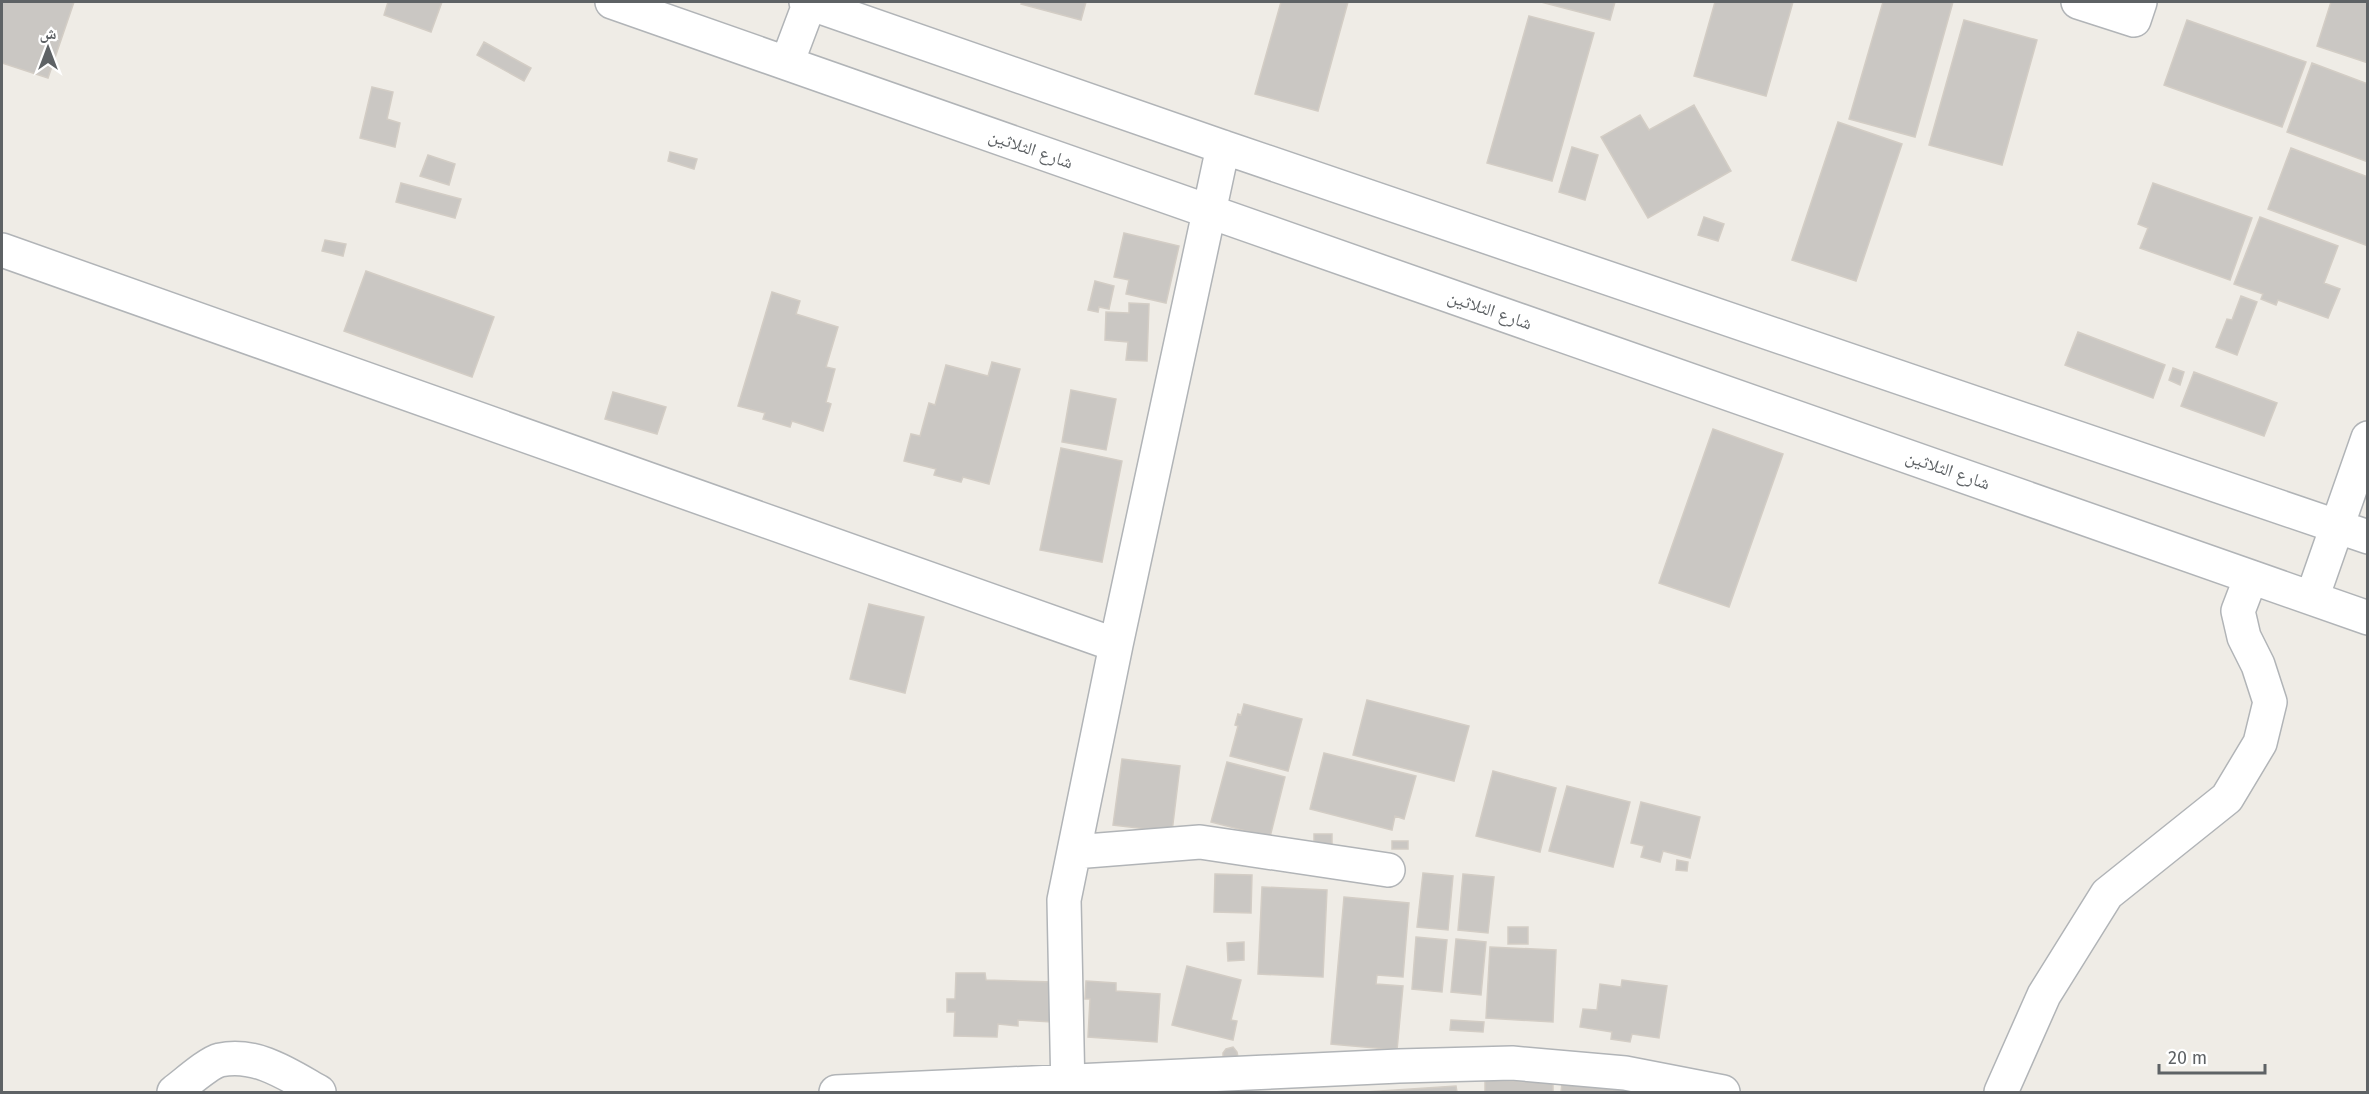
<svg xmlns="http://www.w3.org/2000/svg" width="2369" height="1094" font-family="'Fira Sans','Noto Naskh Arabic',sans-serif">
<style>
.building{fill:#cac7c3;stroke:#d3cdc5;stroke-width:1.5}
.lines{fill:none;stroke-linecap:round;stroke-linejoin:round}
.minor-casing{stroke:#b1b4b7;stroke-width:36}
.minor{stroke:#fff;stroke-width:33}
.labels{text-anchor:middle;stroke-width:6;stroke-linejoin:round;paint-order:stroke}
.street-label{font-size:18px;fill:#5e6265;stroke:#fff}
</style>
<rect width="100%" height="100%" fill="#efece6"/>
<path class="building" d="M2 2H74L48 78 2 63Z
M388 2H442L431 32 384 15Z
M1022 2H1086L1081 20 1021 4Z
M1281 2H1348L1318 111 1255 94Z
M1541 2H1615L1610 20Z
M1715 2H1793L1766 96 1694 76Z
M1883 2H1953L1915 137 1849 119Z
M2331 2H2368V63L2317 46Z
M1529 16 1594 33 1552 181 1487 163Z
M1964 20 2037 40 2002 165 1929 145Z
M2187 20 2306 62 2282 127 2164 85Z
M484 42 531 68 524 81 477 55Z
M2312 63 2368 84V162L2287 132Z
M372 87 393 92 387 119 400 123 395 147 360 138Z
M1694 105 1731 171 1648 218 1601 137 1640 115 1649 130Z
M1838 122 1902 144 1856 281 1792 260Z
M1572 147 1598 155 1585 200 1559 192Z
M2291 148 2368 177V246L2268 209Z
M670 152 697 159 694 169 668 161Z
M428 155 455 164 449 185 420 176Z
M401 183 461 199 455 218 396 202Z
M2153 183 2252 218 2230 280 2140 248 2148 228 2138 224Z
M1704 217 1724 224 1718 241 1698 235Z
M2260 217 2338 246 2324 283 2340 289 2328 318 2278 300 2276 305 2261 299 2263 294 2234 284Z
M1124 233 1179 246 1166 303 1126 294 1129 280 1114 277Z
M325 240 346 244 343 256 322 251Z
M366 271 494 317 472 377 344 331Z
M1095 281 1114 286 1109 309 1099 307 1098 312 1088 310Z
M772 292 800 301 796 314 838 327 826 367 835 369 826 402 831 404 823 431 792 421 790 427 763 419 765 413 738 406Z
M2241 296 2257 302 2237 355 2216 347 2227 319 2232 320Z
M1129 303 1149 304 1147 361 1126 360 1128 342 1105 340 1106 312 1129 313Z
M2078 332 2165 365 2153 398 2065 365Z
M992 362 1020 369 989 484 963 477 961 482 934 475 936 469 904 461 911 434 920 436 929 403 935 405 946 365 988 376Z
M2173 368 2184 372 2180 385 2169 380Z
M2194 372 2277 403 2264 436 2181 406Z
M1071 390 1116 399 1106 450 1062 442Z
M613 392 666 407 657 434 605 419Z
M1713 429 1783 454 1729 607 1659 583Z
M1061 448 1122 461 1102 562 1040 550Z
M869 604 924 617 905 693 850 679Z
M1367 700 1469 726 1454 781 1353 755Z
M1244 704 1302 719 1288 771 1230 756 1238 726 1235 725 1238 714 1241 715Z
M1324 753 1416 776 1404 819 1395 816 1392 830 1310 809Z
M1122 759 1180 766 1172 832 1113 825Z
M1227 762 1285 777 1270 837 1211 822Z
M1493 771 1556 788 1540 852 1476 836Z
M1567 786 1630 802 1613 867 1549 851Z
M1641 802 1700 817 1690 858 1663 851 1660 862 1641 857 1644 846 1631 843Z
M1314 834H1332V849H1314Z
M1392 841H1408V849H1392Z
M1677 860 1688 862 1687 871 1676 870Z
M1423 873 1453 876 1448 930 1417 927Z
M1215 874 1252 875 1251 913 1214 912Z
M1463 874 1494 877 1488 933 1458 930Z
M1262 887 1327 890 1323 977 1258 974Z
M1344 897 1409 903 1403 977 1377 975 1376 984 1403 986 1397 1050 1331 1044Z
M1508 927H1528V944H1508Z
M1416 937 1447 940 1442 992 1412 989Z
M1456 939 1486 942 1481 995 1451 992Z
M1244 942V960L1228 961 1227 943Z
M1490 947 1556 950 1553 1022 1486 1018Z
M1187 966 1241 980 1231 1020 1237 1021 1233 1040 1172 1025Z
M956 973H985L986 980 1054 982 1052 1022 1018 1020V1026L998 1024 997 1037 954 1036 955 1012H947V999H955Z
M1622 980 1667 986 1659 1038 1632 1034 1630 1042 1611 1039 1612 1032 1580 1027 1583 1009 1597 1010 1600 984 1621 987Z
M1086 981 1116 983V991L1160 994 1157 1042 1088 1037 1090 999H1085Z
M1451 1020 1484 1022 1483 1032 1450 1030Z
M1233 1047 1237 1052 1238 1057 1223 1059V1053L1226 1049Z
M1485 1080 1553 1083V1092H1485Z
M1562 1083 1632 1085V1092H1561Z
M1456 1086 1457 1092H1365Z"/>
<g class="lines">
<g class="minor-casing">
<path id="minor" d="M612 2 2368 618
M806 2 1223 147 2368 537
M2078 2 2134 20 2140 2
M787 63 810 2
M2 250 1116 645
M2312 598 2368 438
M1074 852 1200 842 1388 870
M174 1092C185 1084 208 1063 220 1060 256 1052 289 1075 319 1092
M836 1092 1399 1066 1512 1063 1625 1073 1723 1092
M1068 1092 1064 900 1116 645 1223 147
M2001 1092 2044 995 2107 894 2227 798 2260 743 2270 702 2258 665 2244 637 2238 611 2251 577"/>
</g>
<use href="#minor" class="minor"/>
</g>
<g class="labels">
<g class="street-label">
<text transform="translate(1031 149) rotate(19)" y="6">شارع الثلاثين</text>
<text transform="translate(1490 310) rotate(19)" y="6">شارع الثلاثين</text>
<text transform="translate(1948 470) rotate(19)" y="6">شارع الثلاثين</text>
</g>
</g>
<rect width="2369" height="1094" fill="none" stroke="#5e6265" stroke-width="6"/>
<g transform="translate(48 48)" stroke="#ffffff" stroke-width="4.5" paint-order="stroke">
<path d="M0-4.5L10 22L0 15L-10 22Z" fill="#5e6265"/>
<text y="-9" font-size="16" font-weight="bold" text-anchor="middle" fill="#5e6265">ش</text>
</g>
<path d="M2159 1064v9h106v-9" fill="none" stroke="#5e6265" stroke-width="3"/>
<text x="2168" y="1064" font-size="18" fill="#5e6265" stroke="#ffffff" stroke-width="4.5" paint-order="stroke">20 m</text>
</svg>
